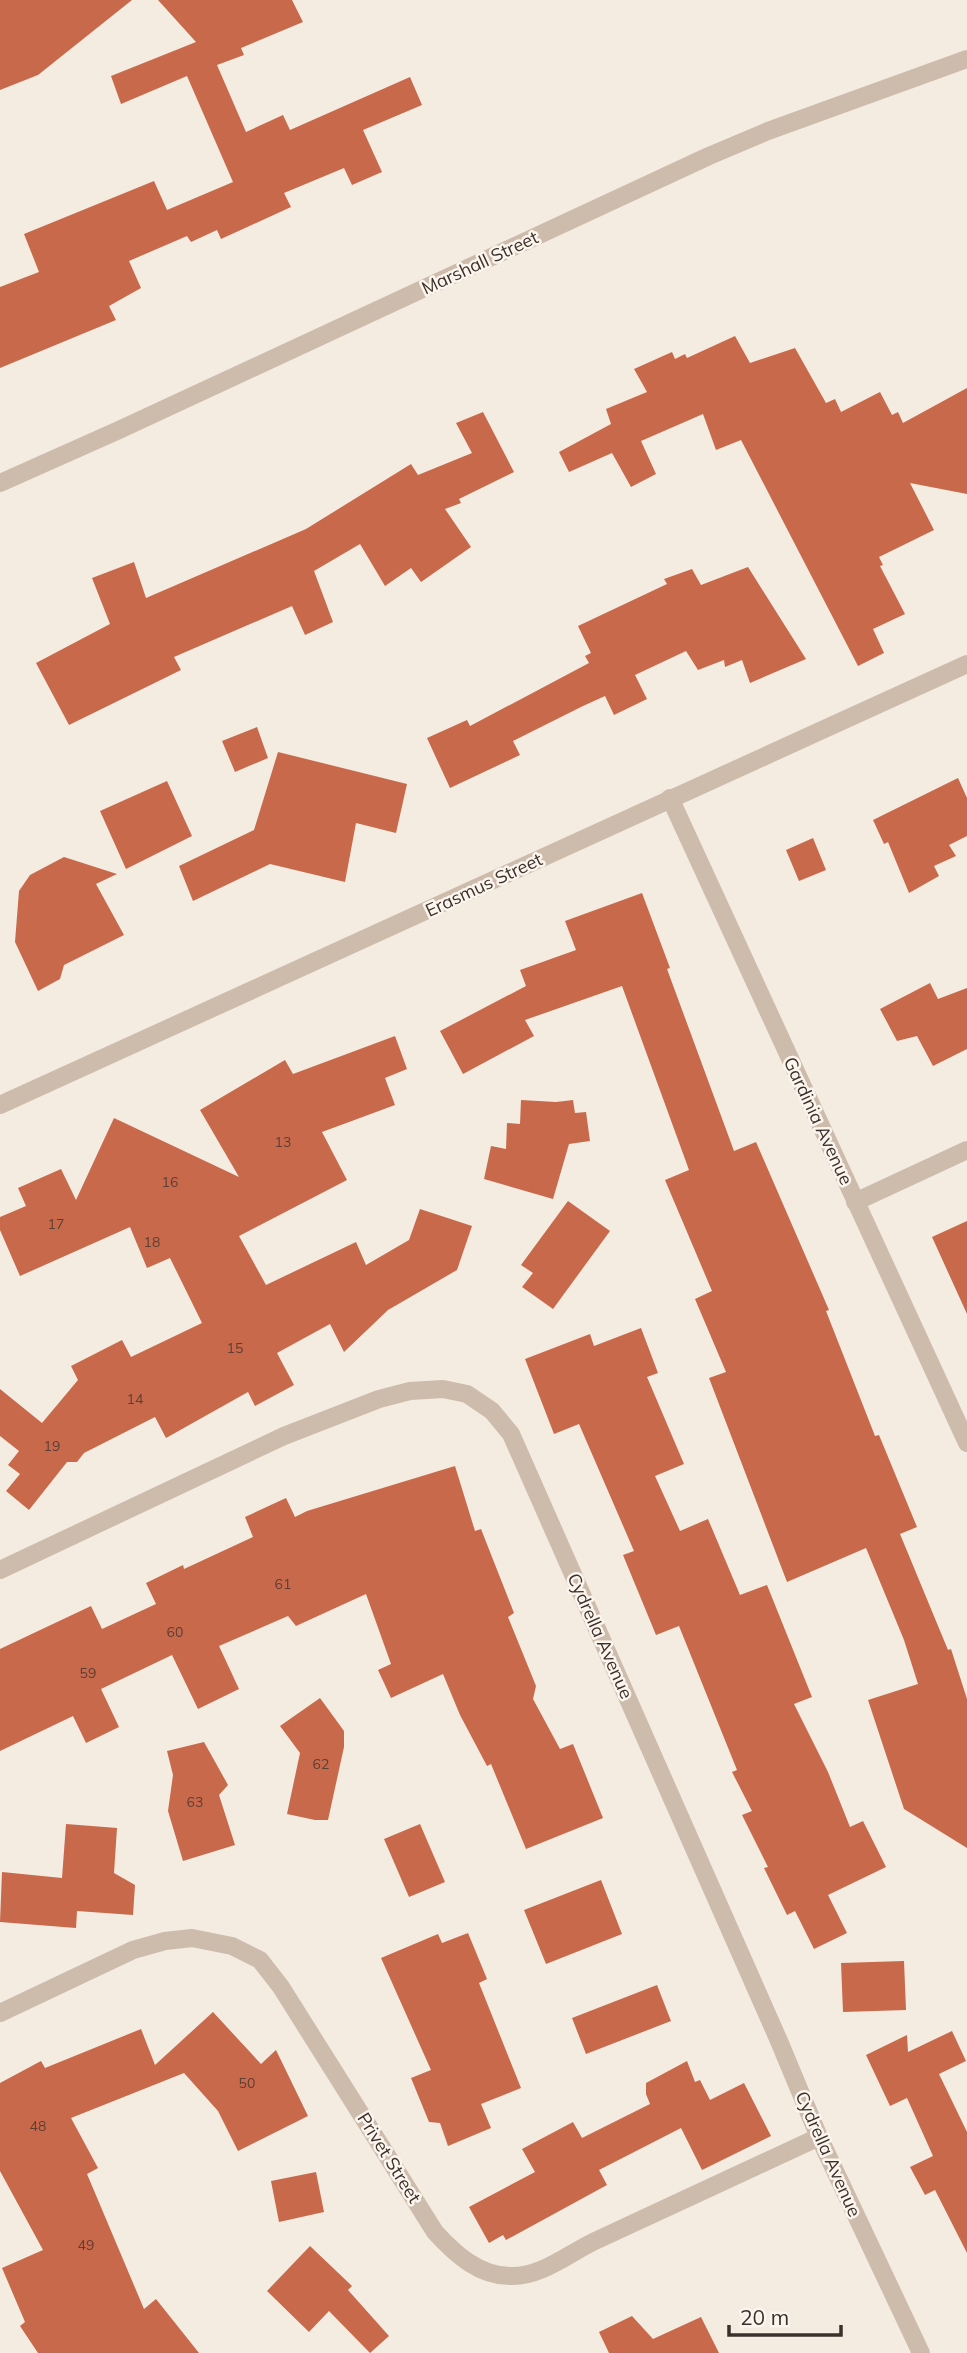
<svg xmlns="http://www.w3.org/2000/svg" width="967" height="2353" font-family="Mulish,sans-serif">
<style>
.building{fill:#c8694b}
.lines{fill:none;stroke-linecap:round;stroke-linejoin:round}
.minor{stroke:#cdbbac;stroke-width:18}
.tertiary{stroke:#cdbbac;stroke-width:18}
.labels{text-anchor:middle;stroke-width:5;stroke-linejoin:round;paint-order:stroke}
.number-label{font-size:14px;fill:#5e3e33}
.street-label{font-size:18px;fill:#3b302b;stroke:#fbf5ee}
</style>
<rect width="100%" height="100%" fill="#f4ebe1"/>
<path class="building" d="M0 0H132L38 75 0 90Z
M158 0H292L303 22 241 48 244 55 217 65 246 132 283 115 290 130 410 77 422 105 363 130 382 172 352 185 344 168 284 193 291 207 221 239 217 230 191 242 187 236 129 261 141 288 109 306 116 320 0 368V287L39 272 24 234 154 181 167 210 233 182 187 76 121 104 111 76 196 42Z
M735 336 750 363 795 348 826 403 835 399 841 412 880 392 892 415 898 412 903 423 967 388V494L910 483 934 530 879 557 883 565 880 566 905 614 873 629 884 653 858 666 741 440 716 450 703 414 641 441 656 474 631 487 612 453 569 472 559 452 611 424 606 409 647 392 634 369 672 352 675 359 685 354 687 358Z
M483 412 514 472 459 499 461 503 445 509 471 547 421 582 411 568 385 586 360 544 314 571 333 622 305 635 292 606 174 657 181 670 69 725 36 663 110 624 92 578 134 562 146 598 306 529 411 464 418 475 472 453 456 423Z
M748 567 806 659 750 683 742 660 725 667 724 660 698 670 686 651 635 675 647 699 614 715 605 696 583 706 513 741 520 755 450 788 427 738 467 720 470 726 589 663 585 656 591 653 578 626 667 584 664 579 692 569 701 585Z
M257 727 268 758 235 772 222 741Z
M278 752 407 784 396 833 356 823 345 882 270 864 193 901 179 866 254 830Z
M958 778 967 798V836L949 845 956 856 934 866 939 876 909 893 888 842 884 844 873 820Z
M167 781 192 836 126 869 100 811Z
M813 838 826 870 799 881 786 850Z
M64 857 117 874 96 884 124 935 64 965 60 979 38 991 15 942 19 891 30 875Z
M642 893 670 968 667 969 734 1151 756 1142 829 1310 826 1311 875 1436 879 1435 917 1527 900 1534 948 1650 951 1649 967 1699V1848L904 1809 868 1700 918 1684 904 1640 866 1548 787 1582 709 1378 726 1372 695 1299 712 1291 665 1180 689 1170 622 986 525 1020 534 1036 463 1074 440 1031 526 986 520 970 576 950 565 921Z
M930 983 938 999 967 988V1049L933 1066 917 1036 897 1041 880 1009Z
M395 1036 407 1069 385 1078 395 1105 322 1132 347 1180 239 1236 266 1285 356 1242 366 1265 409 1240 420 1209 472 1226 457 1270 388 1310 344 1352 330 1324 277 1353 294 1385 255 1406 248 1392 166 1438 155 1417 84 1453 77 1462H67L29 1510 6 1491 20 1474 8 1465 19 1451 0 1436V1389L42 1423 78 1380 71 1366 122 1340 131 1357 202 1323 170 1258 147 1268 130 1227 20 1276 0 1230V1217L26 1206 18 1188 61 1169 76 1200 114 1118 239 1177 200 1110 285 1060 293 1074Z
M521 1100 556 1102 573 1100 575 1113 586 1112 590 1141 569 1144 553 1199 484 1179 491 1146 506 1149 507 1123 520 1124Z
M568 1201 610 1231 553 1309 522 1287 533 1273 521 1265Z
M967 1221V1314L932 1237Z
M641 1328 658 1373 647 1377 684 1464 655 1476 680 1531 708 1519 740 1595 767 1585 812 1697 794 1704 828 1772 850 1827 863 1821 886 1867 828 1895 847 1933 814 1949 795 1911 787 1915 764 1868 768 1867 742 1815 752 1811 732 1772 737 1770 679 1626 656 1635 623 1555 634 1551 579 1424 554 1434 525 1359 590 1334 594 1346Z
M455 1466 475 1531 481 1529 514 1613 508 1617 536 1686 533 1699 560 1749 573 1744 603 1818 526 1849 491 1764 487 1766 460 1715 443 1674 391 1698 378 1670 391 1664 366 1594 296 1626 288 1616 219 1646 239 1689 198 1709 172 1655 101 1689 119 1727 86 1743 73 1716 0 1751V1649L91 1606 102 1629 156 1604 146 1583 183 1565 184 1569 253 1537 245 1517 286 1498 295 1517 307 1511Z
M320 1698 344 1731V1747L328 1820H315L287 1814 300 1753 280 1726Z
M204 1742 228 1785 219 1795 235 1845 183 1861 168 1811 173 1775 167 1751Z
M66 1824 117 1828 114 1873 135 1885 133 1915 77 1911 76 1928 0 1922 2 1872 62 1878Z
M420 1824 445 1882 409 1897 384 1839Z
M601 1880 622 1934 546 1964 524 1910Z
M468 1933 487 1979 479 1983 521 2088 481 2104 491 2128 448 2146 440 2123 429 2122 411 2078 431 2070 381 1958 438 1934 442 1943Z
M904 1961 906 2010 843 2012 841 1963Z
M657 1985 671 2021 586 2054 572 2018Z
M213 2012 261 2064 276 2050 308 2116 238 2151 218 2111 184 2073 71 2118 98 2168 87 2174 144 2309 156 2299 199 2353H38L20 2326 25 2322 2 2268 43 2250 0 2171V2083L41 2061 45 2068 141 2029 155 2065Z
M952 2031 966 2061 939 2074 967 2132V2253L935 2190 925 2195 910 2167 933 2156 907 2098 890 2106 866 2055 907 2035 908 2052Z
M687 2061 695 2082 700 2080 710 2100 744 2083 771 2136 702 2170 681 2128 599 2170 607 2185 506 2240 503 2235 489 2243 469 2207 535 2172 522 2149 573 2122 582 2138 650 2104 646 2094V2083Z
M316 2172 324 2212 279 2222 271 2181Z
M310 2246 352 2286 348 2290 389 2336 370 2353 329 2311 309 2332 267 2291Z
M632 2316 653 2339 701 2317 719 2353H609L599 2332Z"/>
<g class="lines">
<path class="minor" d="M670 798 967 1443
M0 1105 967 664
M855 1202 967 1150
M0 1570 284 1436 379 1399 410 1391 443 1389 467 1394 492 1411 511 1434 779 2041 819 2137 921 2353
M0 2013 133 1950 165 1941 192 1938 232 1946 260 1960 281 1987 435 2232C455 2254 480 2277 512 2276 542 2276 568 2254 595 2241 670 2206 744 2172 819 2137"/>
<path class="tertiary" d="M0 483 119 430 709 156 768 131 967 59"/>
</g>
<g class="labels">
<g class="number-label">
<text x="283" y="1147">13</text>
<text x="170" y="1187">16</text>
<text x="56" y="1229">17</text>
<text x="152" y="1247">18</text>
<text x="235" y="1353">15</text>
<text x="135" y="1404">14</text>
<text x="52" y="1451">19</text>
<text x="283" y="1589">61</text>
<text x="175" y="1637">60</text>
<text x="88" y="1678">59</text>
<text x="321" y="1769">62</text>
<text x="195" y="1807">63</text>
<text x="247" y="2088">50</text>
<text x="38" y="2131">48</text>
<text x="86" y="2250">49</text>
</g>
<g class="street-label">
<text transform="translate(480 263) rotate(-25)" y="6">Marshall Street</text>
<text transform="translate(484 885) rotate(-25)" y="6">Erasmus Street</text>
<text transform="translate(818 1121) rotate(65)" y="6">Gardinia Avenue</text>
<text transform="translate(600 1636) rotate(66)" y="6">Cydrella Avenue</text>
<text transform="translate(828 2154) rotate(66)" y="6">Cydrella Avenue</text>
<text transform="translate(389 2158) rotate(58)" y="6">Privet Street</text>
</g>
</g>
<path d="M729 2325v10h112v-10" fill="none" stroke="#3b302b" stroke-width="3.5"/>
<text x="740" y="2325" font-size="21" fill="#3b302b" stroke="#fbf5ee" stroke-width="5" paint-order="stroke">20 m</text>
</svg>
